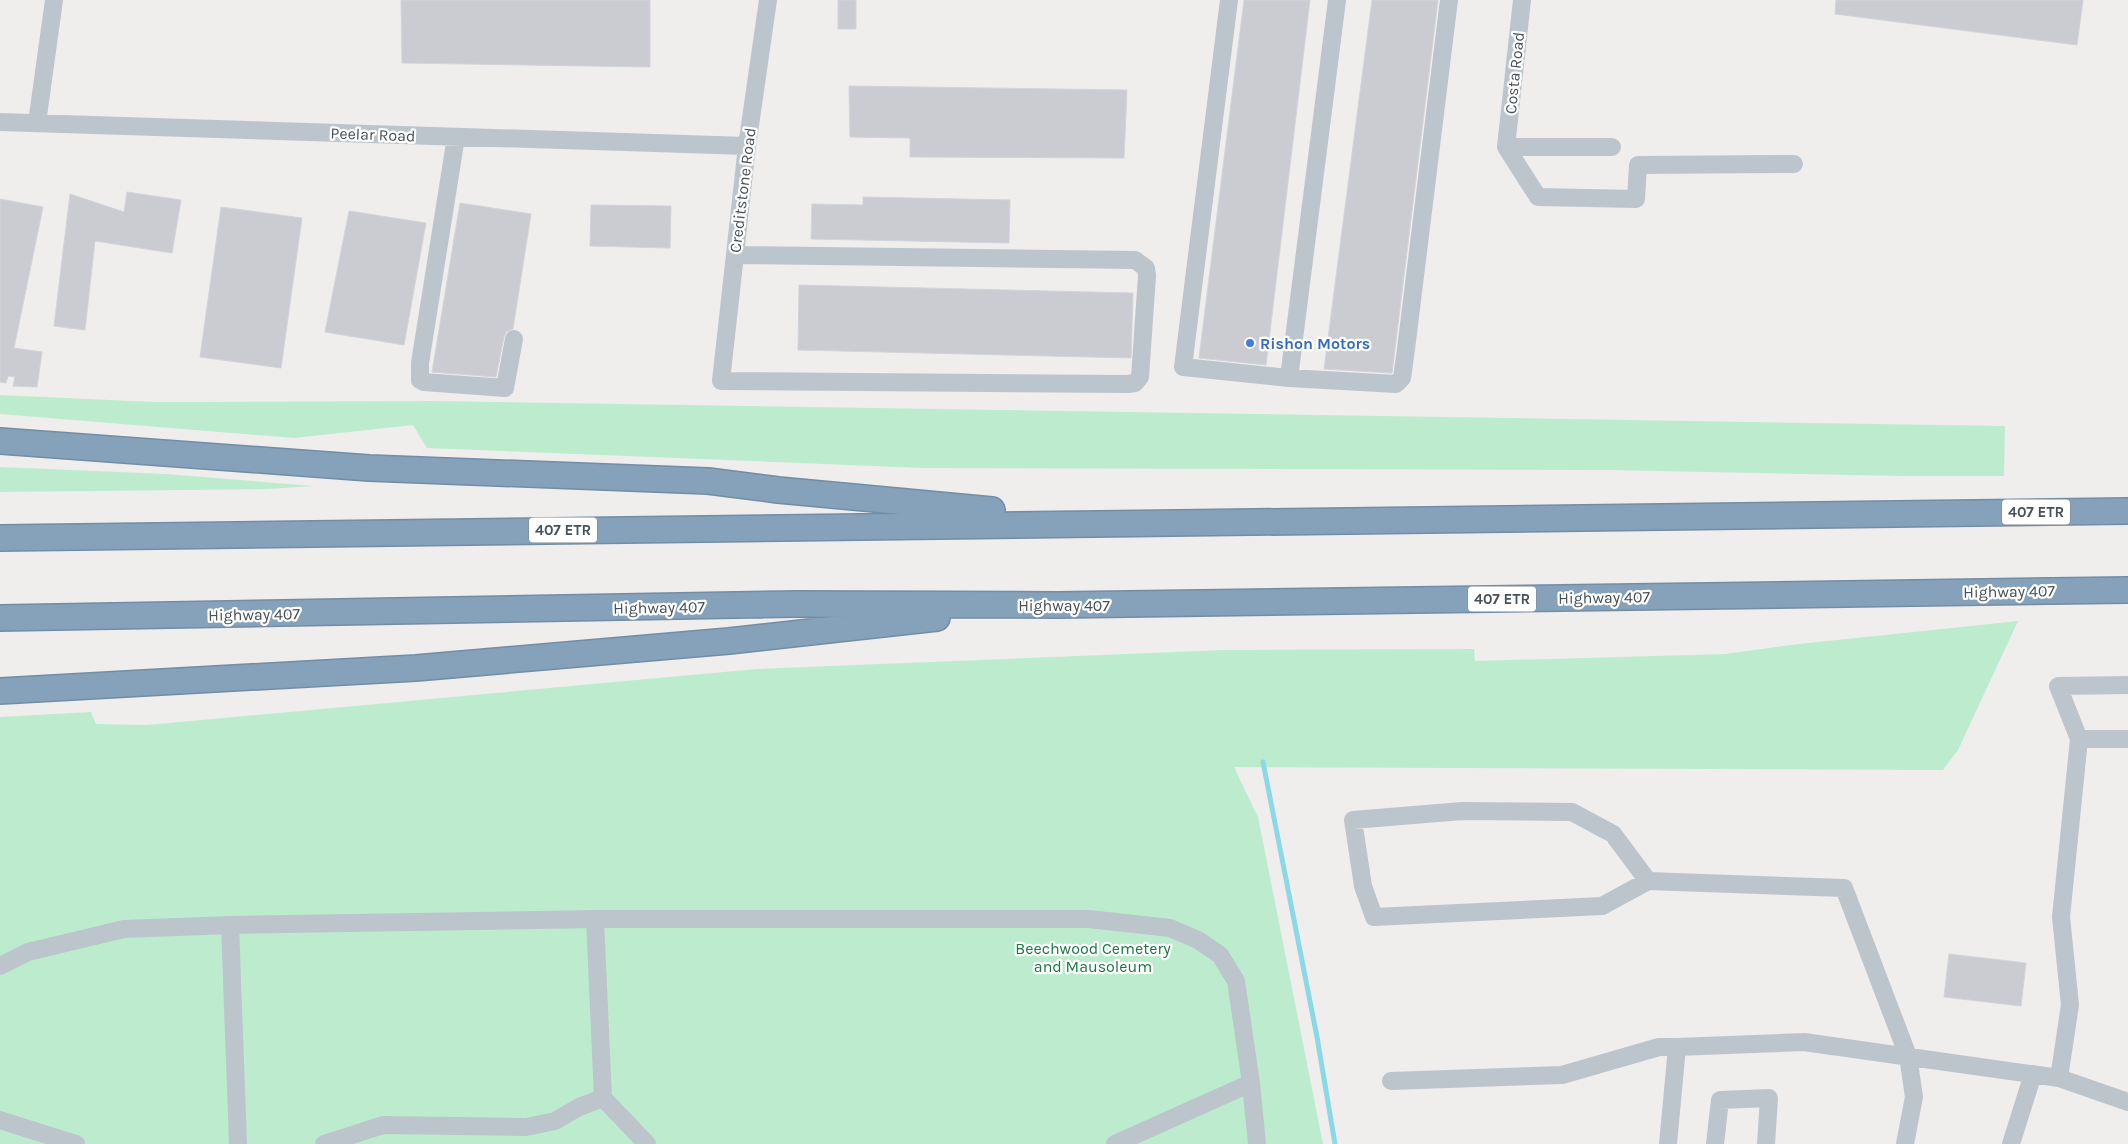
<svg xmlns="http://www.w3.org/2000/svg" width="2128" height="1144" font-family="Karla,sans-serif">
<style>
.green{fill:#bceccd}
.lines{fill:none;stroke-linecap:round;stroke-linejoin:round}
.stream{stroke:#8bd8e7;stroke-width:5}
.building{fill:#caccd2;stroke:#d1d4d8}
.highway-casing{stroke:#728da6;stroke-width:28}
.minor{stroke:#bcc5cc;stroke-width:18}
.highway{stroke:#86a2ba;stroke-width:25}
.shop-dot{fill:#3f7fe0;stroke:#fff;stroke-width:2}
.labels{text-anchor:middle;stroke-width:4.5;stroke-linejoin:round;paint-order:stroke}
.shield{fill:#fff;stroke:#7e858b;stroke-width:1}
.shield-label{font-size:15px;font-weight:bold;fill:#465159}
.street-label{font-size:16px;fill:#465159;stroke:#fff}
.shop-label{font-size:16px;font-weight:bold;fill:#366cbe;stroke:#fff;text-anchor:start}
.park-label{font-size:16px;fill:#1b7745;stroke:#fff}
</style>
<rect width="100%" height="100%" fill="#f0eded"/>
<path class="green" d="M0 395 154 402 435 401 2005 426 2004 476H1901L1609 470 923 468 427 448 413 425 294 438 0 414Z
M0 467 166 474 313 486 268 489 0 492Z
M2018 621 1958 750 1943 770 1234 767 1258 817 1323 1144H0V717L91 712 96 724 147 725 757 669 1224 650 1474 649 1475 661 1725 654 1799 644Z"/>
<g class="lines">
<path class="stream" d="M1263 762 1317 1037 1335 1144"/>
</g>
<path class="building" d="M401 0H650V67L402 63Z
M838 0H856V29H838Z
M1244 0H1310L1266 365 1199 358Z
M1372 0H1438L1392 373 1324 369Z
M1836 0H2083L2077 45 1835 14Z
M849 86 1127 90 1124 158 910 157V138L850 137Z
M127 192 181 200 172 253 95 241 85 330 54 326 70 194 124 212Z
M863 197 1010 200 1009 243 811 239 812 204 863 205Z
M0 199 43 207 14 348 42 352 37 387 13 386 15 377 8 376 6 383 0 382Z
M460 203 531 214 513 329 506 332 504 337 496 377 432 372Z
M591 205 671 206 670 248 590 246Z
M221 207 302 218 281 368 200 357Z
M349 211 426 223 404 345 325 332Z
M799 285 1133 293 1131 358 798 350Z
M1949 954 2026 963 2021 1006 1944 997Z"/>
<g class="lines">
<g class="highway-casing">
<path id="highway" d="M0 441 369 468 708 481 778 490 992 510
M0 538 2128 511
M0 618 797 604 1058 605 2128 590
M0 691 416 668 729 641 937 618"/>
</g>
<path class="minor" d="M1229 0 1183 367 1289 378 1396 384 1402 378 1406 349 1449 0
M0 122 747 146
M37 123 54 0
M456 137 420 363V380L424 382 505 388 514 339
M1506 147 1538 197 1636 199 1638 165 1794 164
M1506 147 1522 0
M1506 147H1612
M735 255 1135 260 1146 268 1147 276 1140 377 1135 383 1128 384 721 381 747 146 768 0
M1289 378 1337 0
M2079 739H2128
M1648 881 1613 834 1572 812 1462 811 1353 820 1363 886 1374 917 1602 906 1648 881 1844 888 1908 1056 1914 1097 1905 1144
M595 919H1089L1170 928 1198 940 1220 955 1236 981 1251 1083 1257 1144
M230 925 238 1144
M0 966 28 952 124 929 230 925 595 919 603 1098
M2059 1078 2070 1005 2061 917 2079 739 2058 686 2128 685
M1391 1081 1562 1075 1659 1047H1677
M0 1120 76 1144
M324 1144 383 1125 526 1127 555 1121 579 1107 603 1098 647 1144
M1115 1144 1251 1083
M1668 1144 1677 1047 1804 1042 2059 1078 2128 1102
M1715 1144 1720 1100 1769 1098 1766 1144
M2011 1144 2033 1074"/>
<use href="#highway" class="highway"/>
</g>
<circle class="shop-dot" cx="1250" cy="343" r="5"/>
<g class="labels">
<g class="shield">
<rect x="2002" y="499.5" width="68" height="25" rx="4"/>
<rect x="529" y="517.5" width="68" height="25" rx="4"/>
<rect x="1468" y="586.5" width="68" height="25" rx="4"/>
</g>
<g class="shield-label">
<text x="2036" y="517">407 ETR</text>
<text x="563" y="535">407 ETR</text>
<text x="1502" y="604">407 ETR</text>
</g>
<g class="street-label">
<text transform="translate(1514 73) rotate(-84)" y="6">Costa Road</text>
<text transform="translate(373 134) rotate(2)" y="6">Peelar Road</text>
<text transform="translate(742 190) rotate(-83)" y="6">Creditstone Road</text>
<text transform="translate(2009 591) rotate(-1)" y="6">Highway 407</text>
<text transform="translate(1604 597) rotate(-1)" y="6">Highway 407</text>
<text x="1064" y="611">Highway 407</text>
<text transform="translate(659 607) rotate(-1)" y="6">Highway 407</text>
<text transform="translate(254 614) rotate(-1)" y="6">Highway 407</text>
</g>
<g class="shop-label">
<text x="1260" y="349">Rishon Motors</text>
</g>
<g class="park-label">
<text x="1093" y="954">Beechwood Cemetery<tspan x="1093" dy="18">and Mausoleum</tspan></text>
</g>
</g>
</svg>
